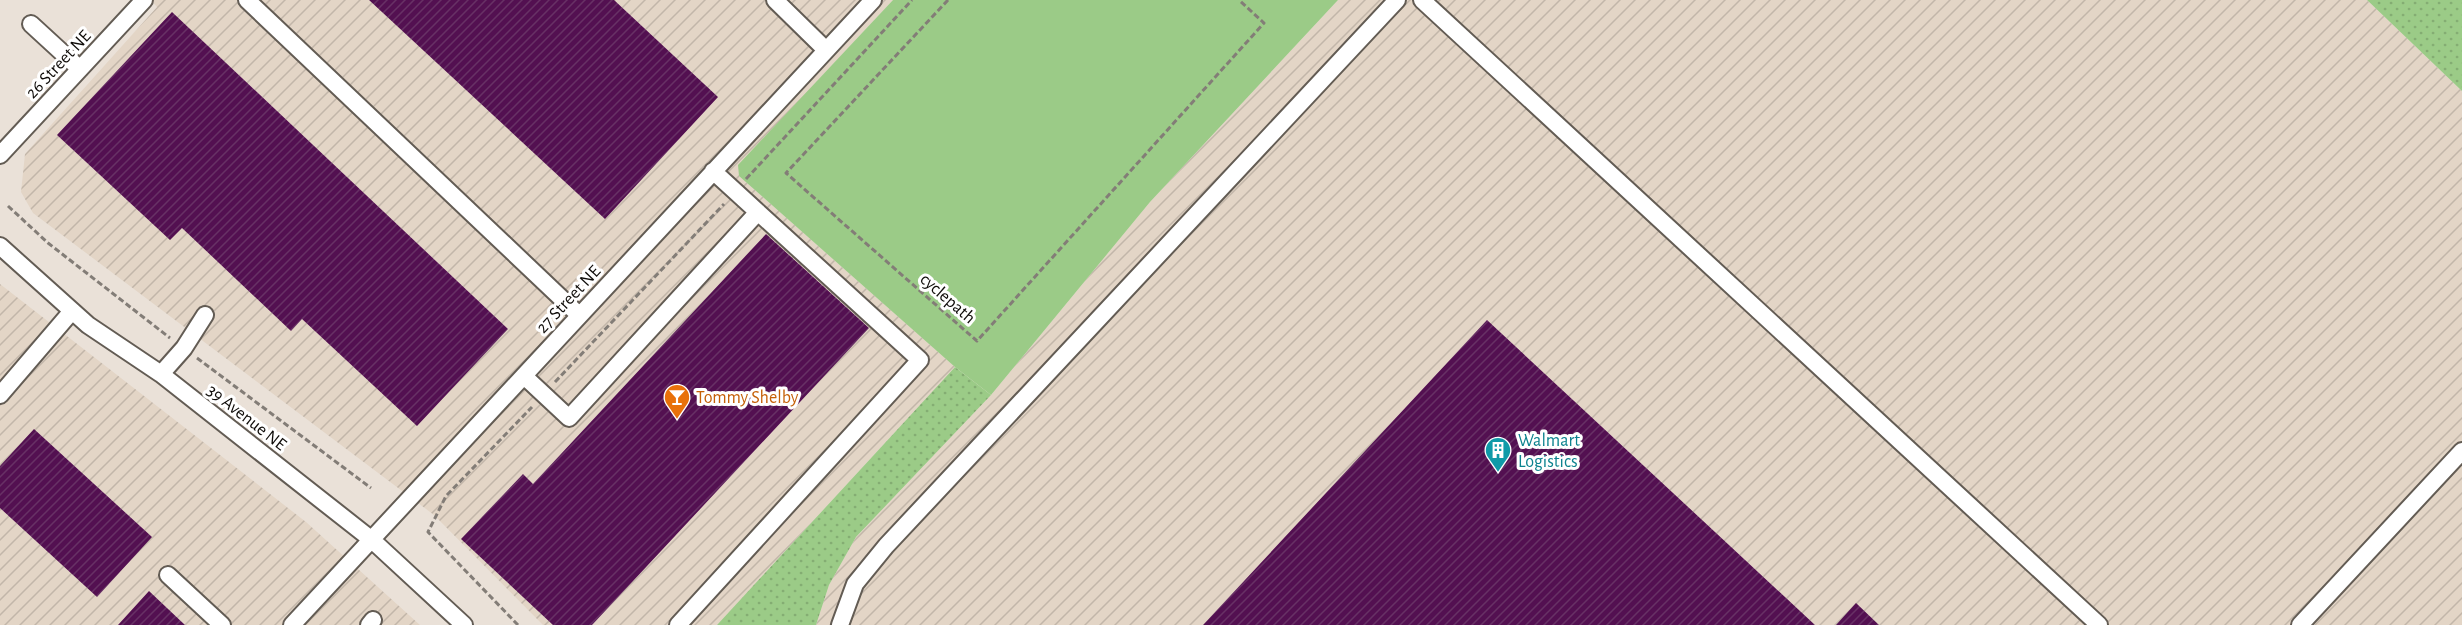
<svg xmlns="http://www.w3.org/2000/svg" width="2462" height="625" font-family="'Alegreya Sans',sans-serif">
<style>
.industrial{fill:url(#industrial-furrows)}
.grass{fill:url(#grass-dots)}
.park{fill:#9bcb87}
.building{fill:url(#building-hatch)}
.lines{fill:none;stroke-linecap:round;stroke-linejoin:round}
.minor-casing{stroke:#635c54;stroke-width:20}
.path{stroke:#837d77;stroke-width:3;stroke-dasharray:6 3;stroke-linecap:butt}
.minor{stroke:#fff;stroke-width:16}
.labels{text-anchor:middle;stroke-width:6;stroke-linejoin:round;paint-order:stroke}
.street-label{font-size:18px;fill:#0e0b08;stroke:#fff}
.food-label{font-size:18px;fill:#c56008;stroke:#fff;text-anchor:start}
.culture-label{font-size:18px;fill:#0d838f;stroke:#fff;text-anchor:start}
</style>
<defs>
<pattern id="industrial-furrows" width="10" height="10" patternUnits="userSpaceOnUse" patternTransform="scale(1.5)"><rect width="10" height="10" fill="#e3d5c6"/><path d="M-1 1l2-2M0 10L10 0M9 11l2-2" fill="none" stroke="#c2b6a9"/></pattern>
<pattern id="grass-dots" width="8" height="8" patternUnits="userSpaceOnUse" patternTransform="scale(1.5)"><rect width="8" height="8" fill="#9bcb87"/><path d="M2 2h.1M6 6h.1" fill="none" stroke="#84ad73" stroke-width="1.8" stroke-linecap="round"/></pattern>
<pattern id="building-hatch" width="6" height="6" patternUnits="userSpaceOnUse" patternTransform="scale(1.5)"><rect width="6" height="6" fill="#531051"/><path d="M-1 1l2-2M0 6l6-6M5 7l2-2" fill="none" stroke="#673165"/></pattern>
</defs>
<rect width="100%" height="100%" fill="#eae1d8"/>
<path class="industrial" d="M151 0H893L739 165V176L955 367 717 625H543L434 515 33 213 21 192 25 154 157 7Z
M1338 0H2367L2462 91V625H816L829 585 856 537 991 395 1150 202Z
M0 284 306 522 420 625H0Z"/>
<path class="grass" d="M2367 0H2462V91Z
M955 367 991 395 856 537 829 585 816 625H717Z"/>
<path class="park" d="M893 0H1338L1150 202 991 395 955 367 739 176 738 165Z"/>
<path class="building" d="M369 0H614L718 97 605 219Z
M172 12 508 329 417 426 302 319 291 331 182 228 170 240 57 135Z
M766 234 869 328 592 625H553L461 539 523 474 533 484Z
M1487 320 1815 625H1203Z
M34 429 152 537 97 597 0 508V466Z
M149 591 185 625H118Z
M1856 603 1879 625H1836Z"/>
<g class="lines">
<g class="minor-casing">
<path id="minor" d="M247 0 579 315
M775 0 826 50
M1422 0 2099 625
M31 24 80 69
M0 155 144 0
M0 246 88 325 161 374 372 540 464 625
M161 374 184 348 205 315
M524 376 569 418 758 212
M0 395 72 311
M168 575 222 625
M292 625 873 0
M369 625 373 620
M678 625 920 360 713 171
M840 625 855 584 886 546 1397 0
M2300 625 2462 451"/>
</g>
<path class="path" d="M948 0 786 173 977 341 1264 23 1239 0
M746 179 912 0
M8 206 48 243 170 338
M197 358 371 488
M555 382 724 204
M518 625 428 532 446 496 532 407"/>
<use href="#minor" class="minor"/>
</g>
<defs>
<g id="bar-pin" transform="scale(1.35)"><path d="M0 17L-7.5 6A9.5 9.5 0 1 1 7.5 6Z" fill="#e8710a" stroke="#fff"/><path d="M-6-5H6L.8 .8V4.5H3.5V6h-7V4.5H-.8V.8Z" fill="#fff"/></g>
<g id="building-pin" transform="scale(1.35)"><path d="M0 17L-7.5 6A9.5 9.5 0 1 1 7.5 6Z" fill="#0f9aa8" stroke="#fff"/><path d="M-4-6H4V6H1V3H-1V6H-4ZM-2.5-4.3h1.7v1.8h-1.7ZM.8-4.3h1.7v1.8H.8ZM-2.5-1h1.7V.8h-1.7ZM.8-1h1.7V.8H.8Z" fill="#fff"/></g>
</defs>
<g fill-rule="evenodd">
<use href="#bar-pin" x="677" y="397"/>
<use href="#building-pin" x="1498" y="450"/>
</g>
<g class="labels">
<g class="street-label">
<text transform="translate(58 64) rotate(-47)" y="6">26 Street NE</text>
<text transform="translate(948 298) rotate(41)" y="6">cyclepath</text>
<text transform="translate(568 299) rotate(-47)" y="6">27 Street NE</text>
<text transform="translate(247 417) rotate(38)" y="6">39 Avenue NE</text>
</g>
<g class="food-label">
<text x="696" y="403">Tommy Shelby</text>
</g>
<g class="culture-label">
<text x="1518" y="446">Walmart<tspan x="1518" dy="21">Logistics</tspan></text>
</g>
</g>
</svg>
